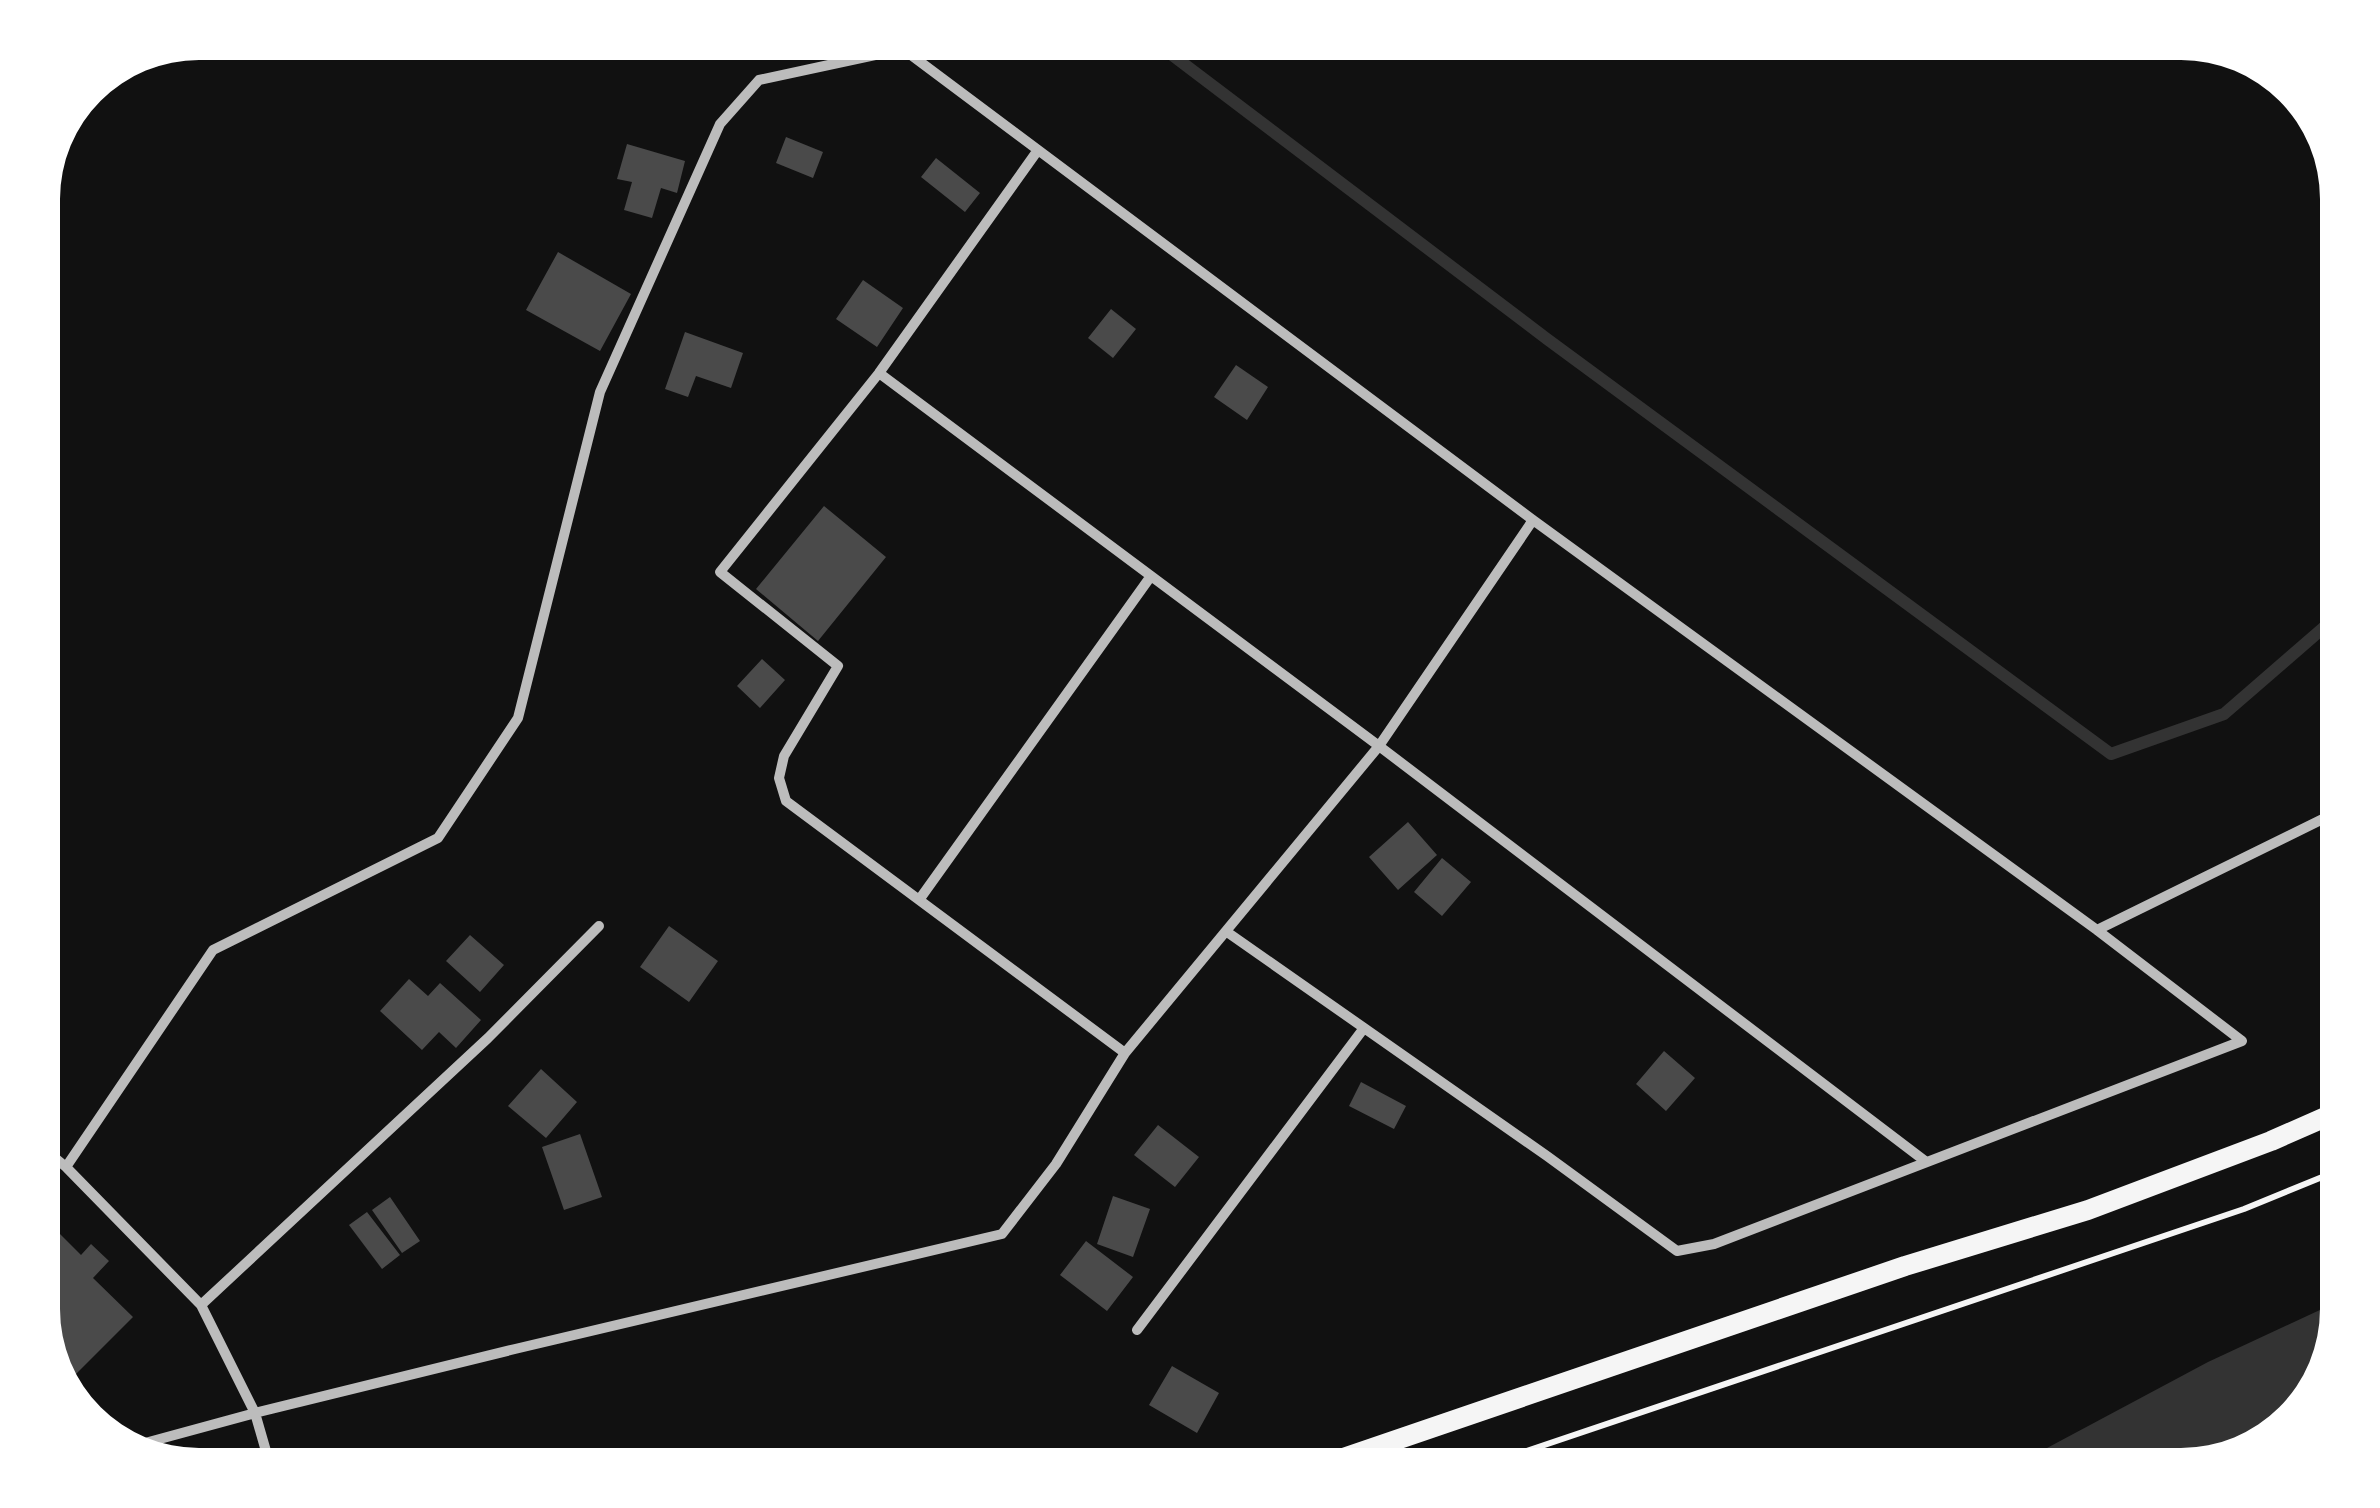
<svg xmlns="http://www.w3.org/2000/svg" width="2380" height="1508" font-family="'Noto Sans',sans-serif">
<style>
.water{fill:#333}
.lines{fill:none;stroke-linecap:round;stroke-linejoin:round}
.stream{stroke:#333;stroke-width:12}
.building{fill:#4a4a4a}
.path{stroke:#f5f5f5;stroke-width:6}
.minor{stroke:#bcbcbc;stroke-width:10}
.secondary{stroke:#f5f5f5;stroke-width:20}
</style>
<rect width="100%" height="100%" fill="#111"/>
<path class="water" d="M2337 1302V1310L2311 1396 2259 1445 2182 1465H2015L2208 1362Z"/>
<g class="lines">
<path class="stream" d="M1155 42 1547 339 2111 754 2224 714 2337 616"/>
</g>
<path class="building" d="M786 137 823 152 813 178 776 163Z
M627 144 685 161 677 193 661 188 652 218 624 210 632 182 617 179Z
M936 158 980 193 965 212 921 177Z
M558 252 631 294 600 351 526 310Z
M863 280 903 308 877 347 836 319Z
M1111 309 1136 329 1113 358 1088 338Z
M685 332 743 353 731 388 696 376 688 397 665 389Z
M1236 365 1268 387 1247 420 1214 397Z
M824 506 886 557 818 641 756 589Z
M762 659 785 680 760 708 737 686Z
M1408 822 1437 855 1398 890 1369 857Z
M1442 858 1471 882 1442 916 1414 892Z
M669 926 718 961 689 1002 640 967Z
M470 935 504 965 480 992 446 961Z
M409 979 428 996 440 983 481 1020 456 1048 439 1032 422 1050 380 1011Z
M1664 1051 1695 1078 1666 1111 1636 1084Z
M541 1069 577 1102 546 1138 508 1106Z
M1361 1082 1406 1106 1394 1129 1349 1106Z
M1158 1125 1199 1157 1175 1187 1134 1155Z
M580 1134 602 1197 564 1210 542 1147Z
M1113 1196 1150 1209 1133 1257 1097 1244Z
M390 1197 420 1241 402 1253 372 1210Z
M367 1212 400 1255 382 1269 349 1225Z
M43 1217 81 1255 91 1244 109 1261 93 1278 133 1317 76 1374 53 1351 43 1319Z
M1086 1241 1133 1277 1107 1311 1060 1275Z
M1172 1366 1219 1393 1197 1433 1149 1405Z"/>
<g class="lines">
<path class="path" d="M1485 1465 2244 1209 2337 1171"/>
<path class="minor" d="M1038 150 879 373 720 572 838 666 784 756 779 778 786 801 1125 1053
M879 373 1379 746 1925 1161
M919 900 1151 576
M2097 930 2337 812
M43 1148 66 1167 201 1305 255 1413 270 1465
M66 1167 213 950 438 838 518 718 600 392 720 124 759 80 903 49 1533 520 2097 930 2242 1041 1714 1244 1677 1251 1547 1156 1227 932
M201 1305 488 1038 599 926
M1137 1330 1364 1028
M134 1446 255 1413 515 1349 1002 1234 1056 1164 1125 1053 1379 746 1533 520"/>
<path class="secondary" d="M1323 1465 1905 1266 2088 1210 2271 1141 2337 1112"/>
</g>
<path d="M0 0H2380V1508H0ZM199 60H2181A139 139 0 0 1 2320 199V1309A139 139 0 0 1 2181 1448H199A139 139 0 0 1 60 1309V199A139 139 0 0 1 199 60Z" fill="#fff" fill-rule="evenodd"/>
</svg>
